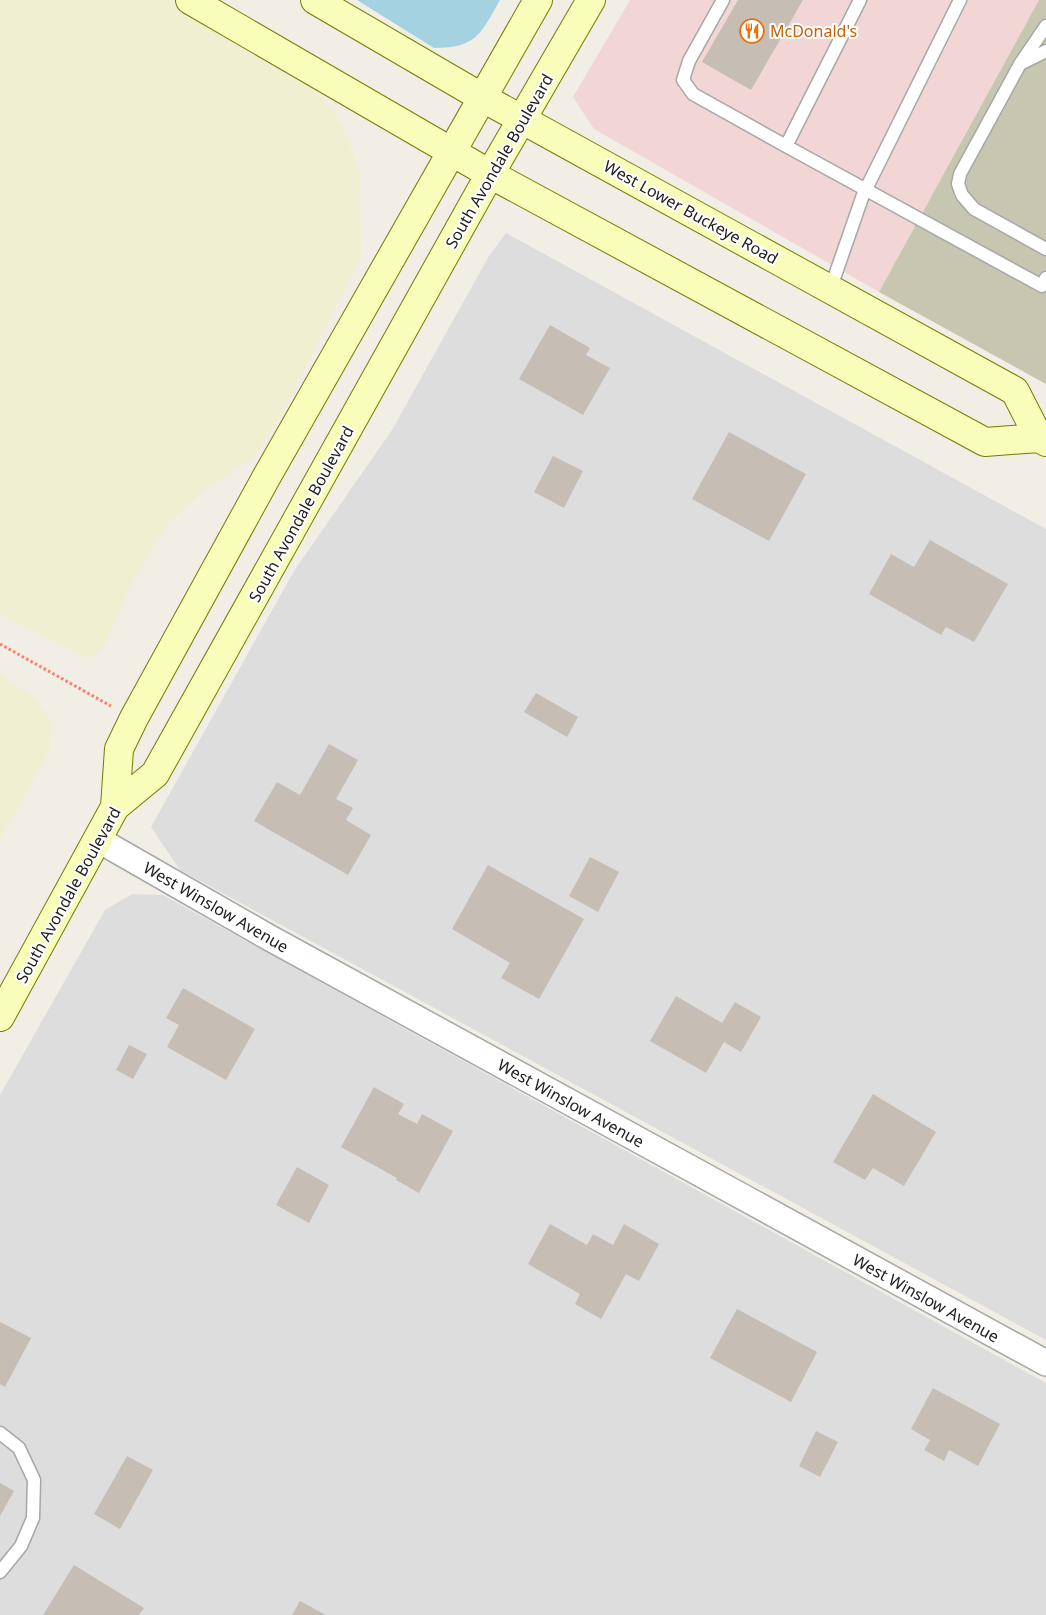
<svg xmlns="http://www.w3.org/2000/svg" width="1046" height="1615" font-family="'Noto Sans',sans-serif">
<style>
.residential{fill:#dedddd}
.commercial{fill:#f2d6d5}
.construction{fill:#c6c6b1}
.farmland{fill:#eef0d1}
.water{fill:#a5d2e0}
.building{fill:#c6bdb5}
.lines{fill:none;stroke-linecap:round;stroke-linejoin:round}
.lane-casing{stroke:#a7a7a7;stroke-width:15}
.street-casing{stroke:#a7a7a7;stroke-width:28}
.secondary-casing{stroke:#6f7e00;stroke-width:30}
.path{stroke:#ff7a69;stroke-width:3;stroke-dasharray:2.5 2.5;stroke-linecap:butt}
.lane{stroke:#fff;stroke-width:12}
.street{stroke:#fff;stroke-width:25}
.secondary{stroke:#f8fdb9;stroke-width:28}
.labels{text-anchor:middle;stroke-width:4;stroke-linejoin:round;paint-order:stroke}
.food-label{font-size:16px;fill:#c56008;stroke:#fff;text-anchor:start}
.street-label{font-size:16px;fill:#202020;stroke:#fff}
</style>
<rect width="100%" height="100%" fill="#f1eee6"/>
<path class="residential" d="M506 233 1046 529V1340L180 870 151 827 294 571 392 430 489 256Z
M132 894 163 895 1046 1383V1615H0V1095L105 910Z"/>
<path class="commercial" d="M630 0H1039L879 292 594 129 573 97Z"/>
<path class="construction" d="M1039 0H1046V384L879 292Z"/>
<path class="farmland" d="M0 0H171L269 55 316 88 343 127 360 173 361 256 281 416 253 459 208 486 165 527 132 584 102 651 87 658 0 614Z
M0 675 31 695 51 720 49 752 0 839Z"/>
<path class="water" d="M357 0H500C481 33 477 48 434 48Z"/>
<path class="building" d="M738 0H803L751 90 702 62Z
M550 325 590 348 586 355 610 368 583 415 519 379Z
M729 432 806 474 769 541 692 499Z
M553 456 583 471 564 508 534 492Z
M930 540 1008 584 974 642 946 627 941 635 869 594 891 554 914 567Z
M536 693 578 717 567 737 524 712Z
M329 744 358 760 336 799 353 808 346 820 371 835 348 875 254 821 277 782 300 795Z
M590 857 619 872 598 912 569 896Z
M488 865 584 919 539 999 501 978 510 963 452 929Z
M183 988 255 1029 226 1080 167 1047 179 1025 166 1018Z
M676 996 722 1023 735 1002 761 1017 741 1052 724 1042 706 1073 650 1041Z
M129 1045 147 1054 133 1079 116 1070Z
M374 1087 404 1104 398 1114 417 1124 422 1114 453 1131 419 1193 396 1180 397 1178 341 1147Z
M873 1094 936 1132 904 1186 873 1168 865 1180 833 1162Z
M297 1167 329 1185 309 1223 276 1205Z
M550 1224 587 1245 593 1234 613 1245 624 1224 659 1244 639 1281 626 1274 601 1319 575 1304 580 1294 528 1264Z
M737 1309 817 1352 791 1402 710 1358Z
M0 1322 31 1338 5 1387 0 1384Z
M933 1388 1000 1424 978 1466 949 1450 944 1461 924 1450 930 1440 911 1429Z
M816 1431 838 1442 820 1477 799 1466Z
M127 1456 153 1470 120 1529 94 1514Z
M0 1483 14 1491 0 1516Z
M74 1565 144 1608 139 1615H43Z
M300 1601 326 1615H292Z"/>
<g class="lines">
<g class="lane-casing">
<path id="lane" d="M723 0 689 61 683 80 693 94 786 146
M860 0 786 146 1042 286 1046 278
M1046 26 1020 64 960 174 958 184 962 195 974 209 1046 249
M1020 64 1046 51
M830 290 863 195 960 0
M0 1433 19 1448 34 1480 33 1518 21 1546 0 1572"/>
</g>
<g class="street-casing">
<path id="street" d="M97 839 268 937 1046 1363"/>
</g>
<g class="secondary-casing">
<path id="secondary" d="M190 0 490 174 985 442 1039 438
M315 0 483 98 1015 391 1039 438 1046 442
M115 807 119 749 134 718 267 476 538 0
M0 1017 115 807 155 774 490 174 591 0"/>
</g>
<path class="path" d="M0 644 111 706"/>
<use href="#lane" class="lane"/>
<use href="#street" class="street"/>
<use href="#secondary" class="secondary"/>
</g>
<defs>
<g id="restaurant-ring" transform="scale(1.25)"><circle r="9.5" fill="#fff" stroke="#e8710a" stroke-width="1.5"/><path d="M-5-6h1v4h1v-4h1v4h1v-4h1v5L-1.5 .5V6h-2V.5L-5-1ZM5-6V6H3V1.5H1.5Q1.5-4 5-6Z" fill="#e8710a"/></g>
</defs>
<g fill-rule="evenodd">
<use href="#restaurant-ring" x="752" y="31"/>
</g>
<g class="labels">
<g class="food-label">
<text x="770" y="37">McDonald's</text>
</g>
<g class="street-label">
<text transform="translate(499 161) rotate(-60)" y="6">South Avondale Boulevard</text>
<text transform="translate(691 212) rotate(29)" y="6">West Lower Buckeye Road</text>
<text transform="translate(301 514) rotate(-61)" y="6">South Avondale Boulevard</text>
<text transform="translate(68 895) rotate(-61)" y="6">South Avondale Boulevard</text>
<text transform="translate(216 907) rotate(30)" y="6">West Winslow Avenue</text>
<text transform="translate(571 1103) rotate(29)" y="6">West Winslow Avenue</text>
<text transform="translate(926 1298) rotate(29)" y="6">West Winslow Avenue</text>
</g>
</g>
</svg>
